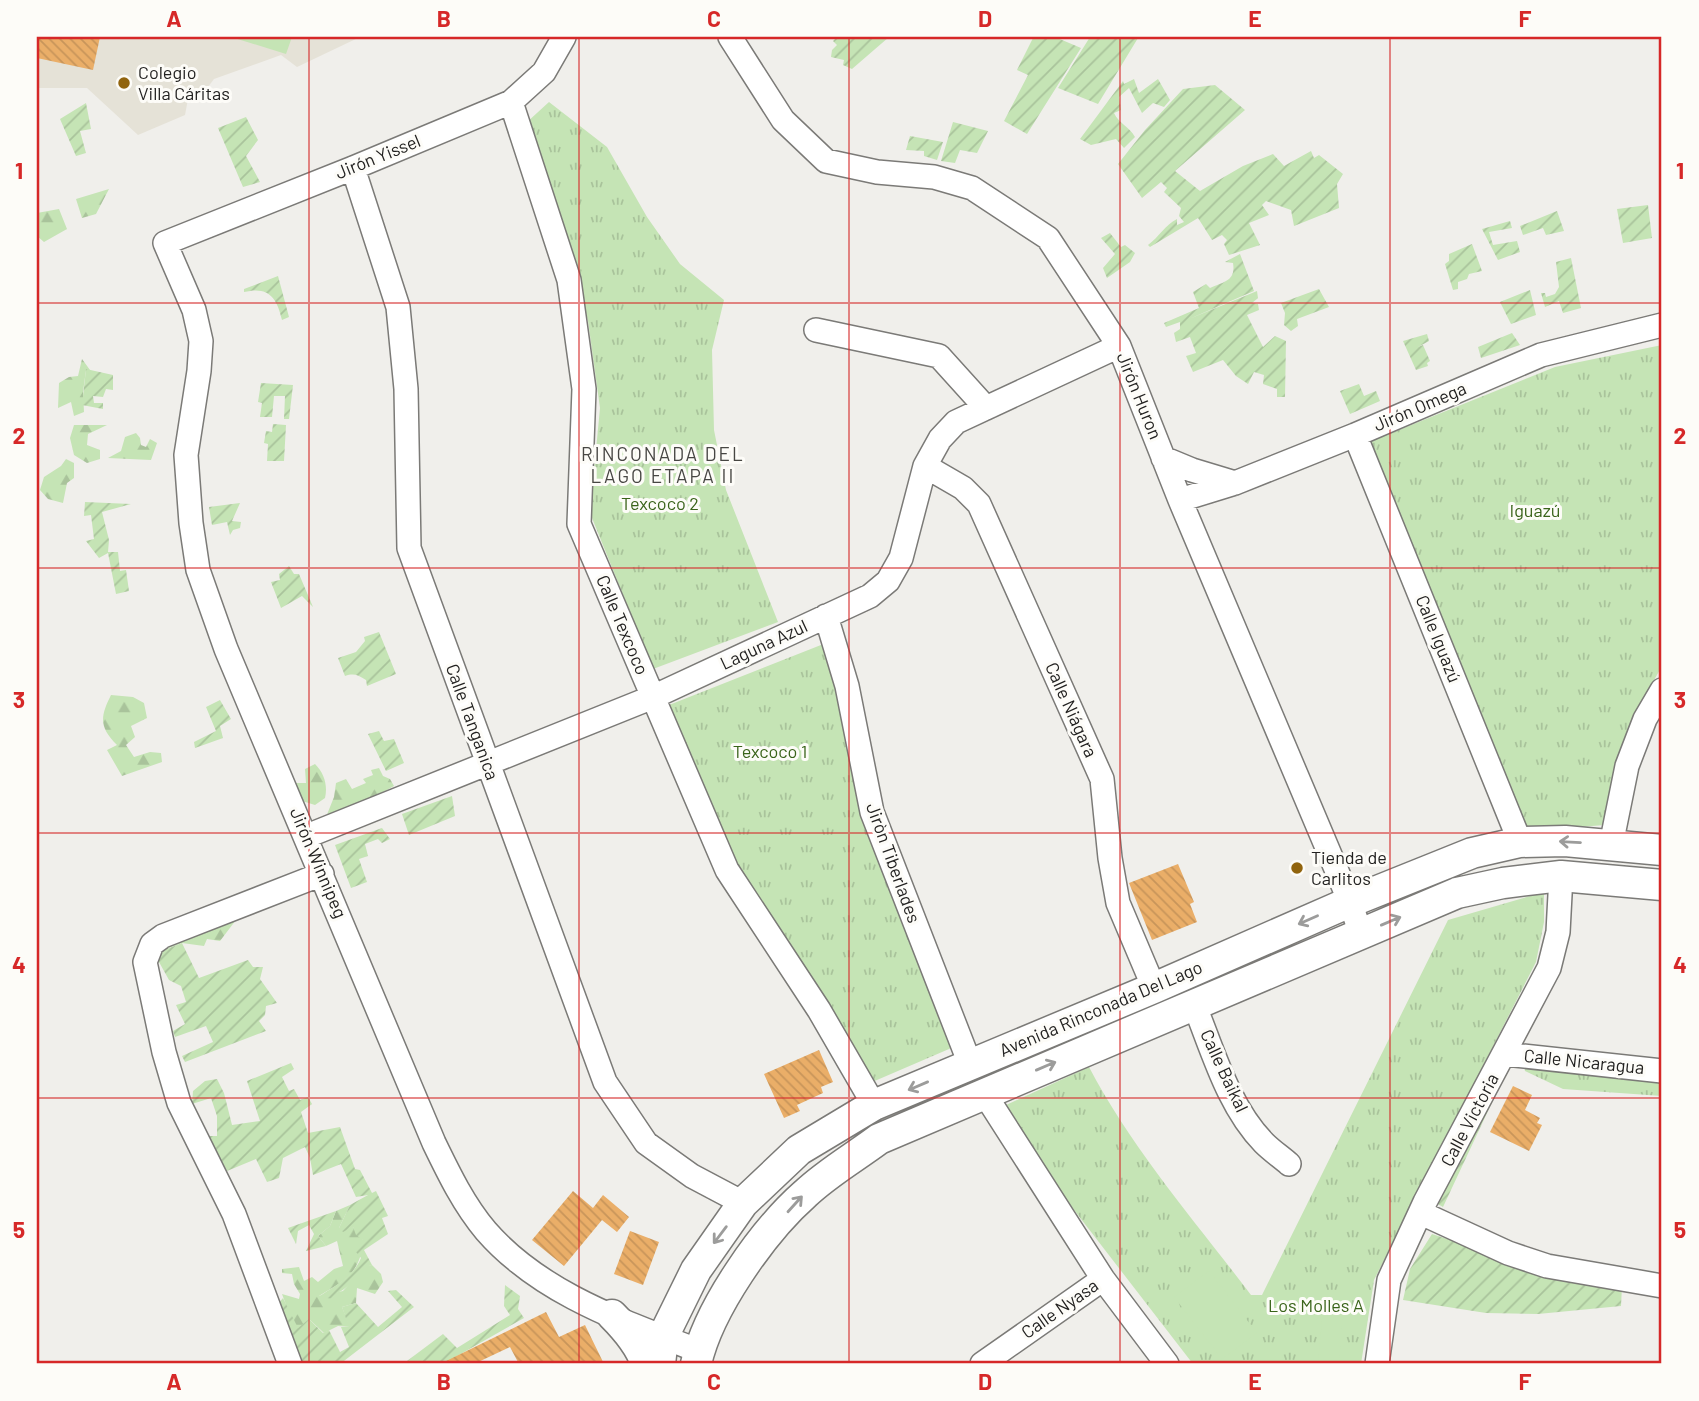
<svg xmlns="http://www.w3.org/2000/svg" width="1699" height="1401" font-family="Barlow,sans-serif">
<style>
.built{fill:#e5e2d7}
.grass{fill:url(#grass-tufts)}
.forest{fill:url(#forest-firs)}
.garden{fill:url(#garden-furrows)}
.pitch{fill:#c5e4b5}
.building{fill:url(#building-back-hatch)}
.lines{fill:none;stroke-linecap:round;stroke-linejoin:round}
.minor-casing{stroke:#7b7a77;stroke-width:26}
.tertiary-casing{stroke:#7b7a77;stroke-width:33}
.minor{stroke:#fff;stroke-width:23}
.tertiary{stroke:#fff;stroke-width:30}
.oneway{stroke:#9c9c9b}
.grid{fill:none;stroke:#d62828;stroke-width:2;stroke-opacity:0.55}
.poi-dot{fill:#91640e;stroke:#fdfcf8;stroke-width:2.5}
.labels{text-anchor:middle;stroke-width:6;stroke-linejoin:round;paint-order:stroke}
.poi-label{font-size:18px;fill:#232221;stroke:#fdfcf8;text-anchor:start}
.street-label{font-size:18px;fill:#232221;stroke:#fdfcf8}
.park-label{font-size:18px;fill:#396319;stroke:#fdfcf8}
.neighbourhood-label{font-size:19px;letter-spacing:2px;fill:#474643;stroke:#fdfcf8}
.neatline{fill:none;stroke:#d62828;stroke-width:2.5}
.grid-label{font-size:23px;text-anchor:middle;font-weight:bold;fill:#d62828}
</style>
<defs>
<pattern id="grass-tufts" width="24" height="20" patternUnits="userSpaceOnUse" patternTransform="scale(1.75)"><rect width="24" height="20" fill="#c5e4b5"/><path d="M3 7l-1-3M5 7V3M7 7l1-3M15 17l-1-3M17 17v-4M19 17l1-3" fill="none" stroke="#a9c39b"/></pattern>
<pattern id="forest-firs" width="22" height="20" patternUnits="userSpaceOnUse" patternTransform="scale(1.75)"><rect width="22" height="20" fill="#c5e4b5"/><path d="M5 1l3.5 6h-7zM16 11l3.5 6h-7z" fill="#a9c39b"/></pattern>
<pattern id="garden-furrows" width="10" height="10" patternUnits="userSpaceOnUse" patternTransform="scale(1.75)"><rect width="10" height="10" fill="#c5e4b5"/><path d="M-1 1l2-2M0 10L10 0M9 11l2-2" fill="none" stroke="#a9c39b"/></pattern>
<pattern id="building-back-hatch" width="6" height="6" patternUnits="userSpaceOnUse" patternTransform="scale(1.75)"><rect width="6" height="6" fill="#eaae68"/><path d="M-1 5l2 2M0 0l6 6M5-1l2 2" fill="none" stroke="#c8955a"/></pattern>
</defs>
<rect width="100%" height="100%" fill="#f0efeb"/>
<path class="built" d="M37 37H360L297 67 281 55 214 79 208 87 188 99 185 115 138 135 87 88H37Z"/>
<path class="grass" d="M549 102 607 147 647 217 680 264 724 300 712 350 714 430 726 490 778 622 653 669 590 513 600 408 588 321 570 252 526 123Z
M1662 345V666L1635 714 1605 825 1527 831 1369 442 1555 367Z
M826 643 862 814 956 1046 870 1083 730 858 669 705Z
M1544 892V922L1536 962 1374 1280 1361 1364H1193L1037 1162 1006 1105 1089 1067C1132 1149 1195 1221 1251 1295H1262L1448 920Z
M1522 1058 1662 1080V1096L1563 1089 1525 1071Z"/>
<path class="forest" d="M109 189 96 214 82 218 76 199Z
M59 209 67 229 44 242 37 236V213Z
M82 359 90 370H86L83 392 84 412 74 416 71 402 58 408 59 383 69 377 78 376Z
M74 425H107L88 434 87 445 100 450V459L87 463 74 455 70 438Z
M136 433 140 438 141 445 146 447 150 439 157 443 151 460 108 458 121 451 125 437Z
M66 459 74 463V478L67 483 63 503 48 499 40 490 44 477 61 466Z
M111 695 133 697 144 703 147 718 131 726 135 737 126 745 134 757 150 752 161 753 162 762 122 776 107 750 117 745C99 727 100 717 111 695Z
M315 764C324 773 328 785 325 798L315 805 299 800 292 783H306L305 769Z
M379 768 383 776 390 779 394 786 365 802 326 817 334 797 336 783 346 779 352 789 366 783 363 779 373 775 371 770Z
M239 916 220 941 207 939 204 946 182 943 158 952 159 947Z
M350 1205 339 1228 353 1227 364 1241C358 1275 347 1279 319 1296L343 1291 365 1266 372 1265 381 1274 383 1282 375 1294 357 1288 356 1303 342 1307 350 1327 338 1326 324 1333 309 1319 298 1329 291 1318 282 1294 299 1299 300 1294 294 1284 292 1274 282 1273V1269L299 1267 304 1281 312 1277 318 1282 334 1269 343 1266 337 1241 326 1246 318 1236 330 1226 336 1211Z"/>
<path class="garden" d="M837 37H889L852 69 843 65 844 60 831 57 832 50 837 45 833 41Z
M1055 37 1081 48 1027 134 1004 121 1028 75 1017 70 1033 38Z
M1090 37 1138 38 1098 104 1058 88Z
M1134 79 1139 93 1158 79 1170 100 1164 107 1153 103 1142 113 1129 88 1119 97 1121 110 1114 113C1119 124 1129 126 1135 137L1124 148 1116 139 1091 145 1080 139 1123 81 1124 84Z
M1215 85 1245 110 1175 171 1200 191 1243 166 1273 154 1284 166 1311 151 1314 158 1319 155 1343 174 1337 184 1339 208 1294 226 1291 210 1266 201 1262 205 1269 215 1249 223 1260 245 1229 255 1224 244 1227 240 1222 235 1212 240 1198 218 1150 247 1148 245C1159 237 1165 225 1177 219V225L1184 222 1179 216 1181 208 1164 192 1167 188 1161 182 1142 198 1118 164 1145 130 1183 89Z
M86 103 91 129 80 131 86 153 76 156 60 119Z
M246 117 258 140 246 156 260 182 243 187 218 128Z
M953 122 988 131 977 153 960 150 955 163 941 161Z
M910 136 943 142 937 160 924 156V151L906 150Z
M1648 205 1652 238 1623 243 1617 209Z
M1557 211 1564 231 1546 235 1543 228 1523 235 1520 226Z
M1510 221 1512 228 1489 232 1493 245 1517 241 1520 252 1498 260 1482 229Z
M1110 233 1121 247 1125 245 1135 253 1130 262 1107 278 1103 268 1115 254 1101 238Z
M1472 244 1482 271 1469 274 1467 279 1458 282V289L1453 290 1445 264 1449 261V254Z
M1240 254 1254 291 1189 319 1257 291 1258 298 1252 303 1258 304 1259 310 1247 315 1263 347 1275 336 1286 341 1285 397H1277V389L1263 384 1264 375 1254 372 1248 384 1236 376 1223 360 1193 372 1186 356 1196 353 1190 337 1176 342 1174 333 1180 329V322L1166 327 1164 323 1199 308 1193 292 1206 284 1210 288C1224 282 1236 281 1233 263L1225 262Z
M1571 258 1581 308 1563 313 1559 301 1545 307 1541 293H1545L1546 297 1555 294 1559 287 1556 262Z
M278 276 289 317 282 320C277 297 268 286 244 292V289Z
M1319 289 1329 307 1297 319 1298 326 1291 331 1284 325 1285 313 1281 303Z
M1530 290 1536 315 1511 324 1500 302Z
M1512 333 1520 345 1481 358 1478 347Z
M1427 334 1429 341 1418 347 1423 345 1430 361 1427 363 1428 366 1416 370 1403 341Z
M86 369 113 375V390L106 389 103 397 93 396 94 403H103V409L82 405Z
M261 383 293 385 289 419H284L285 396H274L272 417H260L262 403 258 402Z
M1359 384 1364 396 1376 391 1380 401 1350 414 1340 391Z
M273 424 286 425 284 461H267L268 444 264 443 266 431 272 432Z
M85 502 131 504 102 512 109 540 108 552H118L120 571 126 570 129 591 116 594 108 553 99 558 86 541 94 539 91 515 84 516Z
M240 503 232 521 241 522 240 528 233 530 230 535 227 522 212 525 209 507Z
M289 566 294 574H299L313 607 302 596 281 608 271 582 280 580 279 574Z
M379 632 396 674 367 686 366 680C358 675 354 673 345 676L338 658 356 652 365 641 364 637Z
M220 700 231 719 220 726 223 738 195 748 194 742 216 731 206 707Z
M379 731 384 741 394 739 404 763 386 771 368 734Z
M452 796 455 816 409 835 402 814Z
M382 828 390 839 382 843 378 839 365 844 368 856 359 859 367 882 351 888 335 845Z
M182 943 199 978 248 960 253 967H263L260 979 277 1003 266 1006 265 1015 259 1021 266 1031 185 1062 182 1056 213 1042 206 1026 175 1037 173 1031 185 1024 176 1005 186 1002 181 986 169 980 159 962 152 963 154 954Z
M291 1063 294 1069 282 1077 289 1091 294 1089 300 1100 308 1097 312 1104 301 1112 308 1133 340 1127 355 1169 360 1170 372 1193 376 1191 388 1216 382 1218 388 1234 364 1250 372 1265 365 1267 364 1276C350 1280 348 1289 337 1293L335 1299 318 1297C335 1286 353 1277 361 1258L356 1252 363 1240 356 1235 353 1227 343 1232 339 1228 350 1205 368 1195 356 1197 341 1164 313 1175 310 1158 305 1147 283 1158 279 1178 267 1182 256 1159 227 1171 207 1136H217V1116L211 1098 192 1104 193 1091 205 1081 217 1079 224 1093 232 1125 260 1121 247 1081Z
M1510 1064 1443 1207 1436 1203Z
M336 1211 330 1226 318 1236 326 1246 306 1251 314 1234 309 1225 298 1231 296 1244 288 1228Z
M1432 1234 1517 1262 1622 1286 1621 1306 1538 1314 1486 1313 1403 1300 1410 1269Z
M505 1285 520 1296 518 1309 524 1318 443 1364H403L443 1334 457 1348 510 1315 504 1306Z
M396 1290 414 1307 340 1364H299L277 1305 283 1298 298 1328 309 1319 323 1333 329 1330 340 1352 349 1347 341 1327H349L342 1307 356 1303 378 1327 402 1307 388 1291Z"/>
<path class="pitch" d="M231 37H292L286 54Z
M1209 1271 1257 1333 1222 1359 1174 1297Z
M1323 1309 1343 1311 1339 1364H1318Z"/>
<path class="building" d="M37 37H100L93 70 37 58Z
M1178 864 1194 902 1190 904 1197 922 1152 940 1129 883Z
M819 1050 833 1082 821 1087 823 1093 797 1105 800 1111 784 1118 764 1074Z
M1513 1086 1532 1095 1525 1110 1540 1118 1537 1123 1542 1125 1529 1151 1490 1132Z
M573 1191 593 1208 603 1195 629 1217 617 1232 602 1220 564 1266 532 1240Z
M630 1231 659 1242 643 1285 614 1274Z
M546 1312 559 1337 585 1325 604 1364H519L510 1347 474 1364H440Z"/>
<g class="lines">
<g class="minor-casing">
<path id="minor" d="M564 37 544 72 511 102 353 168 165 243 194 310 201 341 199 371 186 455 191 523 198 570 226 649 434 1143C449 1174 464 1205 486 1231 541 1294 623 1321 699 1351
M730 37 783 120 826 161 877 172 934 177 972 188 1048 238 1119 346 1180 500 1350 902 1361 934
M511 102 569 280 584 389 579 524 727 870 819 1010 874 1105
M353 168 398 307 406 389 409 548 605 1082 646 1143 692 1176 743 1203
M816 330 939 356 986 408
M1355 435 1520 842
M1163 458 1192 470 1235 483
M925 466 963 488 979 504 1102 779 1110 858 1118 903 1154 988
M1180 500 1235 483 1355 435 1541 355 1662 325
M826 616 847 686 872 812 970 1064
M307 836 653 697 870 596 888 581 901 558 925 466 940 439 956 422 1119 346
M1611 845 1627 766 1645 719 1662 690
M1194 1004C1213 1051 1228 1106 1264 1143 1272 1151 1281 1157 1289 1164
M1505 1054 1662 1071
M984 1093 1103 1279 1167 1364
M1421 1213 1508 1253 1547 1266 1662 1286
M290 1364 234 1214 179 1103 164 1052 145 962 152 944 163 936 322 874
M982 1364 1103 1279
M1377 1364 1389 1280 1425 1202 1549 968 1558 932 1561 876"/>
</g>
<g class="tertiary-casing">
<path id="tertiary" d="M612 1315C626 1329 640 1345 646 1364
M660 1364 663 1337 696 1270 743 1203 799 1150 874 1105 1154 988 1350 902 1472 853 1520 842 1565 841 1662 850
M696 1364C708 1309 763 1231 805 1194 827 1173 855 1157 879 1139L1457 893 1503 883 1561 876 1662 885"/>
</g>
<use href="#minor" class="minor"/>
<use href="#tertiary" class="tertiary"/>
</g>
<defs><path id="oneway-shaft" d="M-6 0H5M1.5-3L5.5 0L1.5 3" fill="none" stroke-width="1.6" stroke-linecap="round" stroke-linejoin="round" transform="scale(1.75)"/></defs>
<g class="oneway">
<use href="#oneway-shaft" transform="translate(1570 842) rotate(-177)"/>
<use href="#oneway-shaft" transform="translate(1308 920) rotate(156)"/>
<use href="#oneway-shaft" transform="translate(1391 921) rotate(-23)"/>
<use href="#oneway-shaft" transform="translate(1046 1066) rotate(-23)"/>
<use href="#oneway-shaft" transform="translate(918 1086) rotate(157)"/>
<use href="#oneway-shaft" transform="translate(795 1204) rotate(-48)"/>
<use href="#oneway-shaft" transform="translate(720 1235) rotate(127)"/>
</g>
<path class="grid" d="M309 37V1364M579 37V1364M849 37V1364M1120 37V1364M1390 37V1364M37 303H1662M37 568H1662M37 833H1662M37 1098H1662"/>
<g class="poi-dot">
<circle cx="124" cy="83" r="7"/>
<circle cx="1297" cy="868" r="7"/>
</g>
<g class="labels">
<g class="poi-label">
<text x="138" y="79">Colegio<tspan x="138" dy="21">Villa Cáritas</tspan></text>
<text x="1311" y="864">Tienda de<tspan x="1311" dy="21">Carlitos</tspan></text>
</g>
<g class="street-label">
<text transform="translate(378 157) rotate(-22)" y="6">Jirón Yissel</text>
<text transform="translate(1139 396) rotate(68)" y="6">Jirón Huron</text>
<text transform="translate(1420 407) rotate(-23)" y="6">Jirón Omega</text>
<text transform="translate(622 625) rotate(67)" y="6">Calle Texcoco</text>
<text transform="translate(1438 639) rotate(68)" y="6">Calle Iguazú</text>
<text transform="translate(764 645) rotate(-25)" y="6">Laguna Azul</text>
<text transform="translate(1071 710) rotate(66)" y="6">Calle Niágara</text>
<text transform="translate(472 722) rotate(70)" y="6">Calle Tanganica</text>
<text transform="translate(318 863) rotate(67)" y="6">Jirón Winnipeg</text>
<text transform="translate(893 863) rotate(70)" y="6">Jiròn Tiberlades</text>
<text transform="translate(1101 1009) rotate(-23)" y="6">Avenida Rinconada Del Lago</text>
<text transform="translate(1584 1062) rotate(6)" y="6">Calle Nicaragua</text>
<text transform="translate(1224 1071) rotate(65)" y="6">Calle Baikal</text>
<text transform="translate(1470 1120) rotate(-62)" y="6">Calle Victoria</text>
<text transform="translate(1060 1309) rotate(-35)" y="6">Calle Nyasa</text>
</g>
<g class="park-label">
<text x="660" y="510">Texcoco 2</text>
<text x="1535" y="517">Iguazú</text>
<text x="770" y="758">Texcoco 1</text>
<text x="1316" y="1312">Los Molles A</text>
</g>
<g class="neighbourhood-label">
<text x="663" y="461">RINCONADA DEL<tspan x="663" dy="22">LAGO ETAPA II</tspan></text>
</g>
</g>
<rect width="1699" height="1401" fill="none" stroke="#fdfcf8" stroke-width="77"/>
<rect x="38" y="38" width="1622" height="1324" class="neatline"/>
<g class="grid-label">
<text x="174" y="27">A</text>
<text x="444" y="27">B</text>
<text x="714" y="27">C</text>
<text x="985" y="27">D</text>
<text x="1255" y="27">E</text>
<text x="1525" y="27">F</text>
<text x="19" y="179">1</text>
<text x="1680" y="179">1</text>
<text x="19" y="444">2</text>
<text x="1680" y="444">2</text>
<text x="19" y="708">3</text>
<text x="1680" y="708">3</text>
<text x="19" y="973">4</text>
<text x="1680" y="973">4</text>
<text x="19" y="1238">5</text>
<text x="1680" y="1238">5</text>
<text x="174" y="1390">A</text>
<text x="444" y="1390">B</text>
<text x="714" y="1390">C</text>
<text x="985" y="1390">D</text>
<text x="1255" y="1390">E</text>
<text x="1525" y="1390">F</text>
</g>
</svg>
